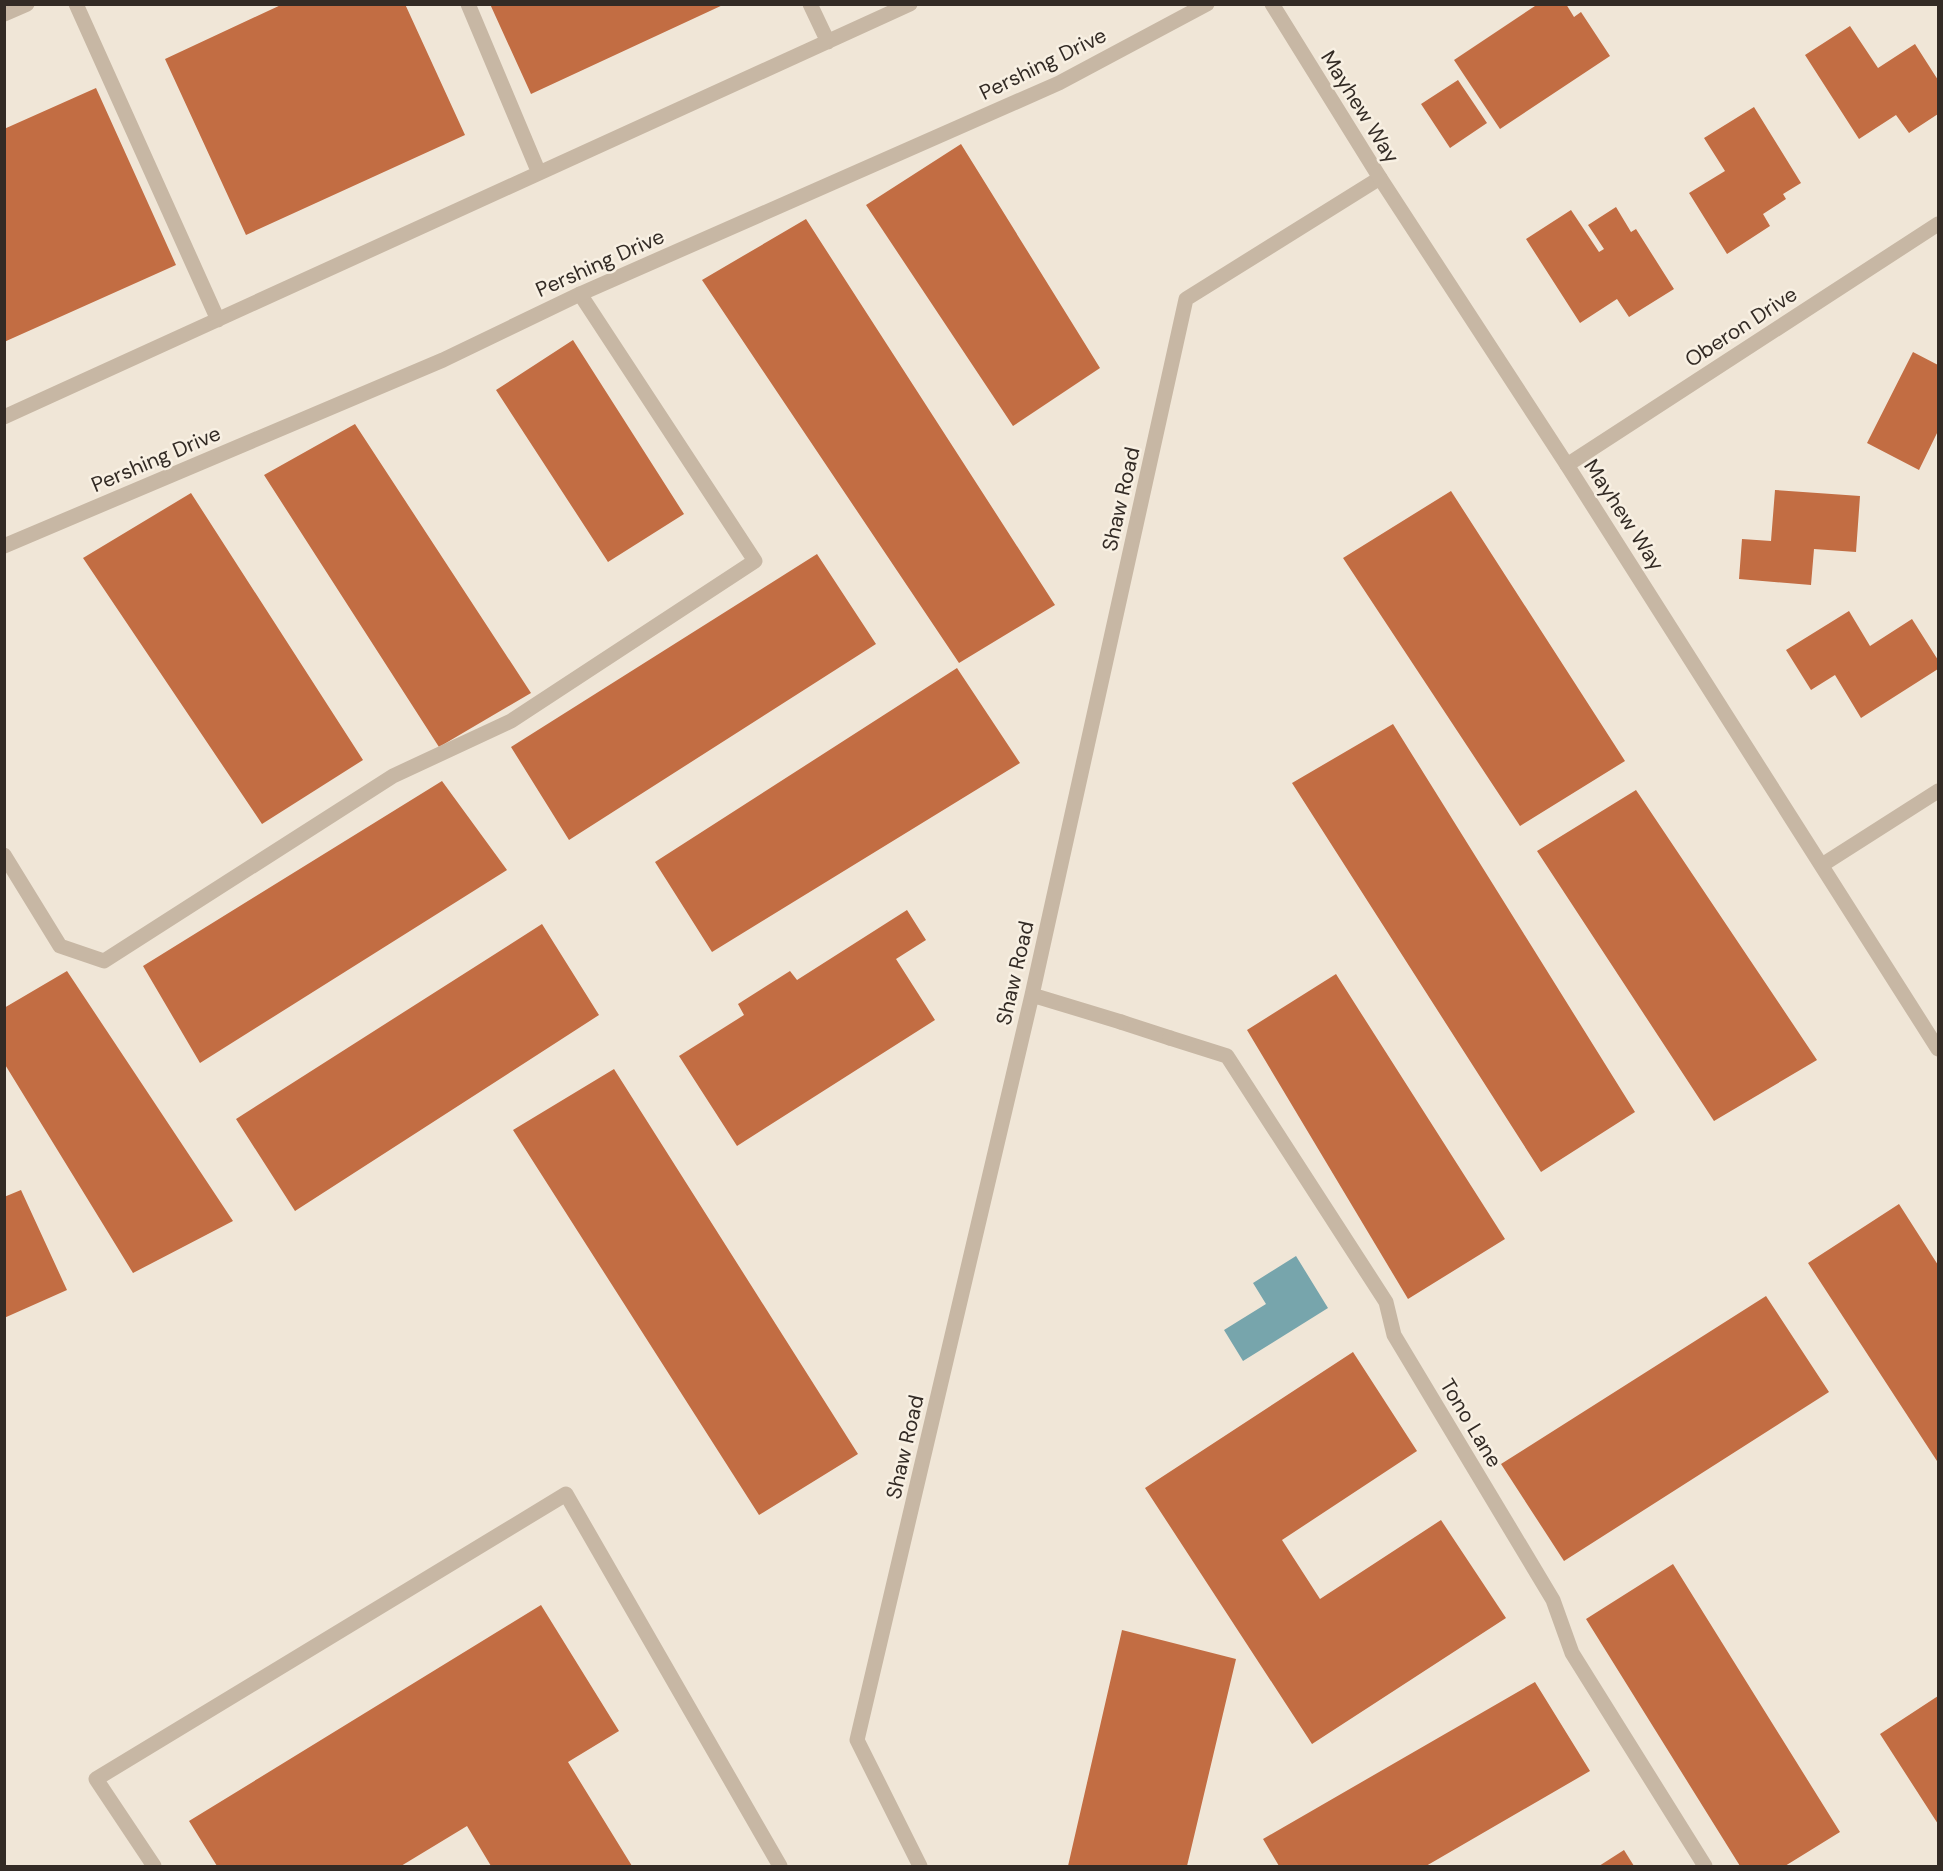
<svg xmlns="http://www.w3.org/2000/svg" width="1943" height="1871" font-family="'DM Sans',sans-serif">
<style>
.water{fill:#77a5ac}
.building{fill:#c26d43}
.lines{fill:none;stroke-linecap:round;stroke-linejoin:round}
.service{stroke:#c7b7a4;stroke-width:15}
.minor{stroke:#c7b7a4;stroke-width:15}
.tertiary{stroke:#c7b7a4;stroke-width:15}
.labels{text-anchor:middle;stroke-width:5;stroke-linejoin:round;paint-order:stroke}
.street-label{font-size:21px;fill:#332b25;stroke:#f8f0e3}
</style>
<rect width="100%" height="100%" fill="#f0e6d7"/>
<path class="water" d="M1296 1256 1328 1308 1243 1361 1224 1330 1266 1304 1253 1283Z"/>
<path class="building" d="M283 4H405L465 135 246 235 165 59Z
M490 4H725L531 94Z
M1538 4H1566L1574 17 1581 12 1610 56 1500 129 1454 60Z
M1850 26 1878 68 1915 44 1938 80V114L1909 133 1896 115 1859 139 1805 55Z
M1458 80 1487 123 1450 148 1421 104Z
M96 88 176 265 4 342V129Z
M1754 107 1801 183 1783 194 1786 199 1763 214 1770 226 1727 254 1689 193 1725 171 1704 138Z
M961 144 1100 368 1013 426 866 205Z
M1616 207 1631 232 1636 229 1674 289 1629 317 1617 299 1580 323 1526 239 1571 210 1599 252 1604 249 1588 225Z
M806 219 1055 605 959 663 702 280Z
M573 340 684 514 608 562 496 390Z
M1913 352 1938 365V431L1919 470 1867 443Z
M355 424 531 693 439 747 264 475Z
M1775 490 1860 496 1856 552 1814 549 1811 585 1739 579 1742 539 1771 541Z
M1451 491 1625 761 1520 826 1343 558Z
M191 493 363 760 262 824 83 558Z
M817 554 876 644 569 840 511 747Z
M1849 611 1870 646 1912 619 1938 660V669L1861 718 1835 675 1811 690 1786 650Z
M957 668 1020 763 712 952 655 862Z
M1393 724 1635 1112 1541 1172 1292 783Z
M442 781 507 870 200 1063 143 966Z
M1636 790 1817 1060 1714 1121 1537 851Z
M907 910 926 940 896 959 935 1020 737 1146 679 1056 744 1015 738 1004 790 971 797 980Z
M542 924 599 1015 295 1211 236 1119Z
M67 971 233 1221 133 1273 4 1063V1008Z
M1336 974 1505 1239 1408 1299 1247 1030Z
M614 1069 858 1454 759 1515 513 1130Z
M21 1190 67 1290 4 1318V1197Z
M1899 1204 1938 1265V1459L1937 1461 1808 1263Z
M1766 1296 1829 1392 1564 1561 1501 1464Z
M1353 1352 1417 1451 1282 1540 1320 1599 1441 1520 1506 1618 1312 1744 1145 1488Z
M1673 1564 1840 1832 1785 1866H1740L1586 1619Z
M541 1605 619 1731 568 1762 632 1866H491L467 1826 401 1866H217L189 1821Z
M1122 1630 1236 1659 1187 1866H1068Z
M1535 1682 1590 1771 1426 1866H1279L1263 1839Z
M1938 1696V1824L1880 1734Z
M1624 1850 1634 1866H1599Z"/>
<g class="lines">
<path class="service" d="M76 4 218 320
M468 4 539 173
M810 4 828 42
M4 417 910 4
M4 855 60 946 104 961 393 776 511 721 755 561 580 294
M1822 865 1938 791
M1121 1022 1170 1038
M154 1866 96 1779 566 1494 780 1866"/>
<path class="minor" d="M4 14 27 4
M1567 465 1938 224
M4 546 443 360 580 294 1059 83 1207 4
M1032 995 1121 1022
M1170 1038 1227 1056 1386 1302 1394 1335 1553 1600 1572 1653 1705 1866
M920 1866 857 1740 1032 995 1186 299 1380 178"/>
<path class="tertiary" d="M1272 4 1380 178 1567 465 1938 1049"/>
</g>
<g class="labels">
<g class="street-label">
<text transform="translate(1043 64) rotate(-26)" y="7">Pershing Drive</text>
<text transform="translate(1360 107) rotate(58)" y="7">Mayhew Way</text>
<text transform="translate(600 263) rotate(-24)" y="7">Pershing Drive</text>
<text transform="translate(1741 327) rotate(-33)" y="7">Oberon Drive</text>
<text transform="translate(156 459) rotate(-23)" y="7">Pershing Drive</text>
<text transform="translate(1121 499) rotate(-77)" y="7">Shaw Road</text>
<text transform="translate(1624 515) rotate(57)" y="7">Mayhew Way</text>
<text transform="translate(1015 973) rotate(-77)" y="7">Shaw Road</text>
<text transform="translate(1471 1423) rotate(59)" y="7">Tono Lane</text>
<text transform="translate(905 1447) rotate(-77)" y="7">Shaw Road</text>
</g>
</g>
<rect width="1943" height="1871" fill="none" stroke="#332b25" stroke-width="12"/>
</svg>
